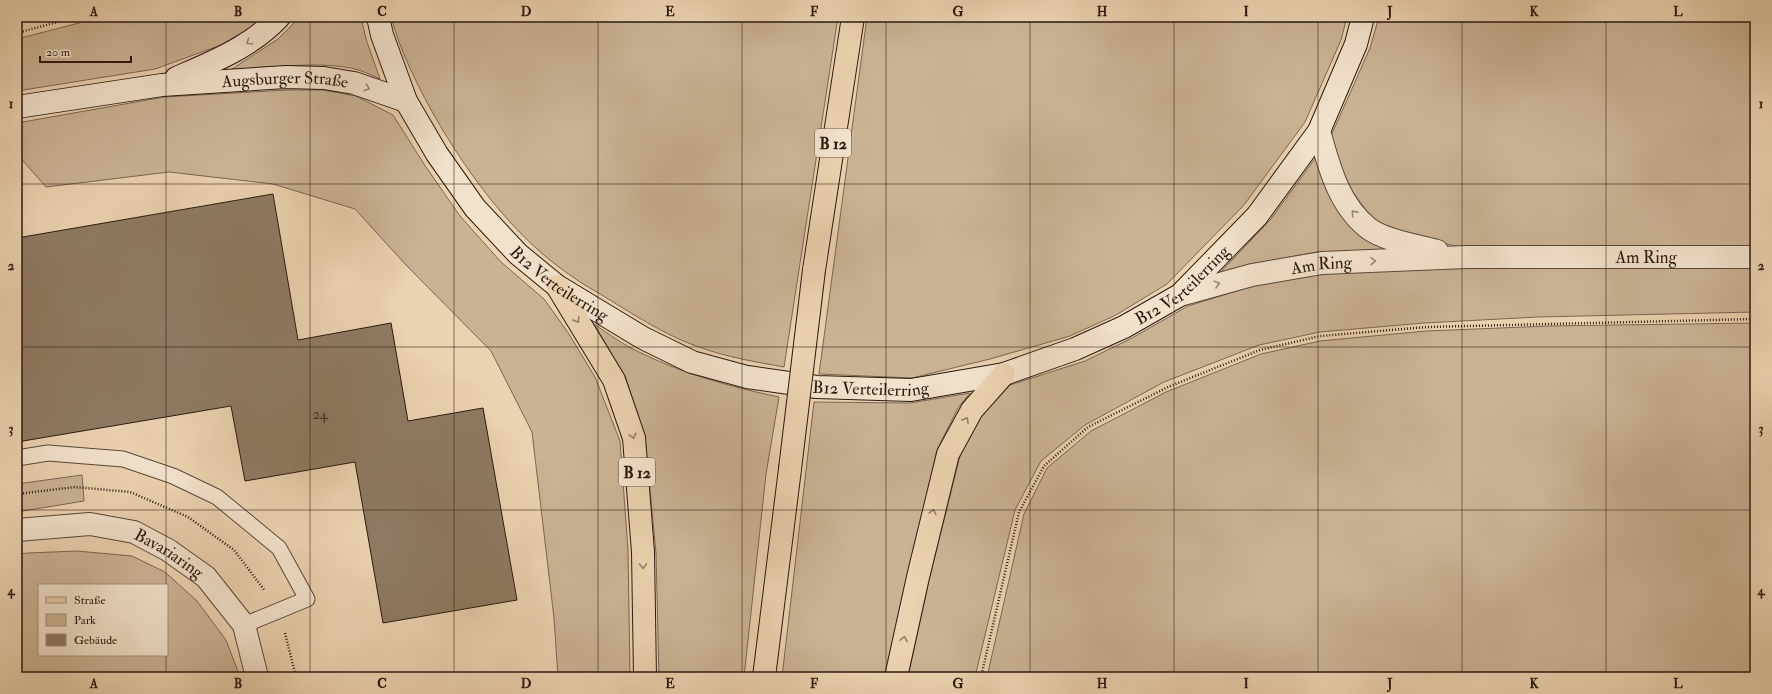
<svg xmlns="http://www.w3.org/2000/svg" width="1772" height="694" font-family="'IM FELL Double Pica',serif">
<style>
.green{fill:#cab395;stroke:#7a6652;fill-rule:evenodd}
.building{fill:#8e7a63;stroke:#2a1a10}
.lines{fill:none;stroke-linecap:round;stroke-linejoin:round}
.service-casing{stroke:#5a4838;stroke-width:17}
.minor-casing{stroke:#5a4838;stroke-width:24}
.tertiary-casing{stroke:#5a4838;stroke-width:24}
.secondary-casing{stroke:#2a1a10;stroke-width:24}
.primary-casing{stroke:#2a1a10;stroke-width:24}
.trunk-casing{stroke:#2a1a10;stroke-width:24}
.path{stroke:#2a1a10;stroke-width:2.5;stroke-dasharray:1 2;stroke-linecap:butt}
.service{stroke:#f2e2cc;stroke-width:15}
.minor{stroke:#f2e2cc;stroke-width:22}
.tertiary{stroke:#f2e2cc;stroke-width:22}
.secondary{stroke:#f2e2cc;stroke-width:22}
.primary{stroke:#ebd2b0;stroke-width:22}
.trunk{stroke:#ebd2b0;stroke-width:22}
.trunk-bridge-casing{stroke:#2a1a10;stroke-width:24;stroke-linecap:butt}
.trunk-bridge{stroke:#ebd2b0;stroke-width:22}
.oneway{stroke:#988877}
.oneway2{stroke:#947f68}
.grid{fill:none;stroke:#2a1a10;stroke-width:1;stroke-opacity:0.55}
.labels{text-anchor:middle;stroke-width:3;stroke-linejoin:round;paint-order:stroke}
.number-label{font-size:15px;fill:#433225}
.shield{fill:#f2e2cc;stroke:#665648;stroke-width:1}
.shield-label{font-size:16px;font-weight:bold;fill:#2a1a10}
.street-label{font-size:17px;fill:#2a1a10;stroke:#f2e2cc}
.neatline{fill:none;stroke:#2a1a10;stroke-width:1.5}
.grid-label{font-size:13px;text-anchor:middle;font-weight:bold;fill:#2a1a10}
</style>
<rect width="100%" height="100%" fill="#ebd2b0"/>
<filter id="stains"><feTurbulence type="fractalNoise" baseFrequency=".005" numOctaves="4"/><feColorMatrix values="0 0 0 0 .2 0 0 0 0 .09 0 0 0 0 .02 0 0 0 .5 -.17"/></filter>
<radialGradient id="worn" r=".72"><stop offset=".6" stop-color="#630" stop-opacity="0"/><stop offset="1" stop-color="#630" stop-opacity=".3"/></radialGradient>
<path class="green" d="M102 17H264L261 21 221 45 155 69 17 91V39Z
M300 17H361L366 39 380 79C371 75 361 70 351 68 311 61 269 68 229 71L278 39Z
M391 17H838L784 367C756 362 726 357 699 347 670 337 644 321 618 305 601 294 583 285 567 273 513 235 471 178 438 122 420 91 400 51 391 17Z
M867 17H1347L1341 40 1305 122 1244 205 1167 284 1116 315 1070 336 990 359 912 378 819 374Z
M1379 17H1755V248L1468 249 1417 237 1373 220 1344 180 1331 136 1370 48Z
M287 90H323L356 96 393 115 424 164 460 216 501 262 544 299 569 334 595 377 620 441 628 550 630 677H558L554 618 532 432 491 351 405 264 355 209 273 184 169 172 46 187 17 154V123L164 97Z
M1317 156 1328 189 1406 252H1317L1252 264 1218 275 1271 219Z
M1467 265 1755 267V312L1538 317 1424 323 1320 332 1259 345 1164 382 1085 425 1041 461 1015 510 975 677H908L929 580 960 456 980 416 1010 385 1085 361 1132 338 1188 306 1256 285 1322 272Z
M1755 323V677H987L1024 514 1047 468 1091 431 1166 392 1261 354 1320 341 1426 331 1549 326Z
M594 324C609 334 623 345 639 352 683 374 731 387 779 397L766 474 744 677H659L656 553 645 437 625 376Z
M970 393 958 408 937 450 886 677H782L814 402 910 403Z
M82 475 84 501 17 512V484Z
M77 551 132 556 165 572 197 601 226 640 240 677H17V554L28 553ZM39 585H167V655H39Z"/>
<path class="building" d="M273 194 298 340 391 323 408 421 483 408 517 600 383 623 355 462 245 481 231 406 17 442V238Z"/>
<g class="lines">
<g class="service-casing">
<path id="service" d="M17 458 48 453 123 459 173 476 217 497 279 548 307 599 244 625"/>
</g>
<g class="minor-casing">
<g id="minor">
<path id="s1" d="M17 530 90 524 134 532 168 550 206 577 244 625 257 677"/>
</g>
</g>
<g class="tertiary-casing">
<g id="tertiary">
<path d="M1319 131C1329 166 1338 204 1368 228 1383 240 1418 246 1437 251"/>
<path id="s2" d="M1180 295 1252 275 1322 263 1466 257H1755"/>
</g>
</g>
<g class="secondary-casing">
<g id="secondary">
<path id="s3" d="M378 17 382 35 406 101 437 154 475 208 518 254 557 286 643 338 692 362 747 377 817 387 911 390 1004 374 1075 349 1124 327 1180 295 1257 216 1319 131 1356 44 1363 17"/>
<path d="M176 78C213 62 251 47 279 17"/>
<path id="s4" d="M17 107 162 85 286 77 324 78 354 83 406 101"/>
</g>
</g>
<g class="primary-casing">
<path id="primary" d="M557 286 614 380 634 438 643 552 645 677
M896 677 918 577 948 454 972 410 1004 374"/>
</g>
<g class="trunk-casing">
<path id="trunk" d="M814 270 853 17
M764 677 790 469"/>
</g>
<path class="path" d="M17 33 76 17
M17 494 75 487 130 492 188 517 234 550 265 591
M285 633 296 677
M981 677 1019 512 1044 466 1088 427 1168 387 1260 350 1320 336 1427 327 1755 319"/>
<use href="#service" class="service"/>
<use href="#minor" class="minor"/>
<use href="#tertiary" class="tertiary"/>
<use href="#secondary" class="secondary"/>
<use href="#primary" class="primary"/>
<use href="#trunk" class="trunk"/>
<g class="trunk-bridge-casing">
<path id="trunk-bridge" d="M790 469 814 270"/>
</g>
<use href="#trunk-bridge" class="trunk-bridge"/>
</g>
<defs><path id="oneway-chevron" d="M-2-3.5L2.5 0L-2 3.5" fill="none" stroke-width="1.6" stroke-linecap="round" stroke-linejoin="round"/></defs>
<g class="oneway">
<use href="#oneway-chevron" transform="translate(249 42) rotate(145)"/>
<use href="#oneway-chevron" transform="translate(367 88) rotate(19)"/>
<use href="#oneway-chevron" transform="translate(1354 213) rotate(-132)"/>
<use href="#oneway-chevron" transform="translate(1373 261) rotate(-2)"/>
<use href="#oneway-chevron" transform="translate(1217 284) rotate(-15)"/>
</g>
<g class="oneway2">
<use href="#oneway-chevron" transform="translate(577 320) rotate(59)"/>
<use href="#oneway-chevron" transform="translate(966 420) rotate(-61)"/>
<use href="#oneway-chevron" transform="translate(633 436) rotate(75)"/>
<use href="#oneway-chevron" transform="translate(933 512) rotate(-76)"/>
<use href="#oneway-chevron" transform="translate(643 566) rotate(89)"/>
<use href="#oneway-chevron" transform="translate(904 639) rotate(-78)"/>
</g>
<path class="grid" d="M166 17V585M310 17V677M454 17V677M598 17V677M742 17V677M886 17V677M1030 17V677M1174 17V677M1318 17V677M1462 17V677M1606 17V677M17 184H1755M17 347H1755M17 510H1755M166 655V677"/>
<g class="labels">
<g class="number-label">
<text x="320" y="419">24</text>
</g>
<g class="shield">
<rect x="815" y="129" width="36" height="28" rx="3"/>
<rect x="619" y="458" width="36" height="28" rx="3"/>
</g>
<g class="shield-label">
<text x="833" y="149">B 12</text>
<text x="637" y="478">B 12</text>
</g>
<g class="street-label">
<text dy="6" stroke="none"><textPath href="#s4" startOffset="270">Augsburger Straße</textPath></text>
<text dy="6" stroke="none"><textPath href="#s2" startOffset="470">Am Ring</textPath></text>
<text dy="6" stroke="none"><textPath href="#s2" startOffset="145">Am Ring</textPath></text>
<text dy="6" stroke="none"><textPath href="#s3" startOffset="330">B12 Verteilerring</textPath></text>
<text dy="6" stroke="none"><textPath href="#s3" startOffset="1002">B12 Verteilerring</textPath></text>
<text dy="6" stroke="none"><textPath href="#s3" startOffset="666">B12 Verteilerring</textPath></text>
<text dy="6" stroke="none"><textPath href="#s1" startOffset="159">Bavariaring</textPath></text>
</g>
</g>
<rect width="1772" height="694" fill="none" stroke="#ebd2b0" stroke-width="44"/>
<rect x="38" y="584" width="130" height="72" fill="#f2e2cc" stroke="#a29281"/>
<rect x="46" y="597" width="20" height="6" fill="#ebd2b0" stroke="#a29281"/>
<text x="74" y="604" font-size="12" fill="#2a1a10">Straße</text>
<rect x="46" y="614" width="20" height="12" fill="#cab395" stroke="#a29281"/>
<text x="74" y="624" font-size="12" fill="#2a1a10">Park</text>
<rect x="46" y="634" width="20" height="12" fill="#8e7a63" stroke="#a29281"/>
<text x="74" y="644" font-size="12" fill="#2a1a10">Gebäude</text>
<path d="M40 56v6h91v-6" fill="none" stroke="#2a1a10" stroke-width="2"/>
<text x="46" y="56" font-size="12" fill="#2a1a10" stroke="#f2e2cc" stroke-width="3" paint-order="stroke">20 m</text>
<rect x="22" y="22" width="1728" height="650" class="neatline"/>
<g class="grid-label">
<text x="94" y="16">A</text>
<text x="238" y="16">B</text>
<text x="382" y="16">C</text>
<text x="526" y="16">D</text>
<text x="670" y="16">E</text>
<text x="814" y="16">F</text>
<text x="958" y="16">G</text>
<text x="1102" y="16">H</text>
<text x="1246" y="16">I</text>
<text x="1390" y="16">J</text>
<text x="1534" y="16">K</text>
<text x="1678" y="16">L</text>
<text x="11" y="108">1</text>
<text x="1761" y="108">1</text>
<text x="11" y="270">2</text>
<text x="1761" y="270">2</text>
<text x="11" y="433">3</text>
<text x="1761" y="433">3</text>
<text x="11" y="595">4</text>
<text x="1761" y="595">4</text>
<text x="94" y="688">A</text>
<text x="238" y="688">B</text>
<text x="382" y="688">C</text>
<text x="526" y="688">D</text>
<text x="670" y="688">E</text>
<text x="814" y="688">F</text>
<text x="958" y="688">G</text>
<text x="1102" y="688">H</text>
<text x="1246" y="688">I</text>
<text x="1390" y="688">J</text>
<text x="1534" y="688">K</text>
<text x="1678" y="688">L</text>
</g>
<rect width="100%" height="100%" filter="url(#stains)"/>
<rect width="100%" height="100%" fill="url(#worn)"/>
</svg>
